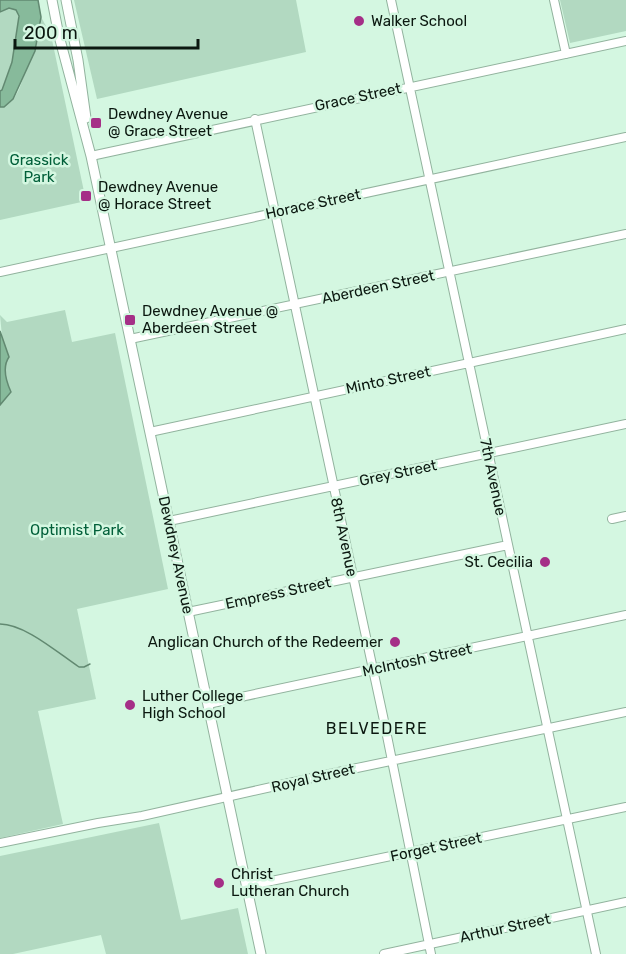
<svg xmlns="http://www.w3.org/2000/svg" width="626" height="954" font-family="Rubik,sans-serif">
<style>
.green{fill:#b2d9c1}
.water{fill:#87ba9b;stroke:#628971;stroke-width:1.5}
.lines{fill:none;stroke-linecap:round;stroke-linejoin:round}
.stream{stroke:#628971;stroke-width:1.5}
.minor-casing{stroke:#92b39e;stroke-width:10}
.major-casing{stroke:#92b39e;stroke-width:11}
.minor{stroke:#fff;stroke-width:8}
.major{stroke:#fff;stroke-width:9}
.poi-dot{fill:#a52f87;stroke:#d4f7e1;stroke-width:2}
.labels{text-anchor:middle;stroke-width:5;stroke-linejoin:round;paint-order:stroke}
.poi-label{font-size:15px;fill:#0b1810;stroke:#d4f7e1;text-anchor:start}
.street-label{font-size:15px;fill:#0b1810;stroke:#d4f7e1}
.park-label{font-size:15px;fill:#015f39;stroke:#d4f7e1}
.neighbourhood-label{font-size:16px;letter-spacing:1.5px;fill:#0b1810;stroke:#d4f7e1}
</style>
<rect width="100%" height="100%" fill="#d4f7e1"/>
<path class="green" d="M74 0H296L306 52 97 99Z
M560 0H626V31L570 43Z
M9 8 16 9C25 29 9 70 2 90L0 91V12Z
M41 17 51 35 86 201 0 220V107C18 104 22 80 27 66 29 60 34 55 36 49 38 39 39 27 41 17Z
M65 310 72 342 115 333 168 589 77 609 96 699 38 711 63 824 0 838V405L11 392 6 379 0 315 7 322Z
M159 823 181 920 238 908 248 954H106L101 935 13 954H0V856Z"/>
<path class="water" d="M0 0H38L41 17 35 51 13 99 4 107H0V91L2 90 12 62 19 16 16 10 9 8 0 12Z
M0 331 9 357C2 367 6 381 11 392L0 405Z"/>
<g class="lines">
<path class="stream" d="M0 624C25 624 58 653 79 667H84L90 664"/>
<g class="minor-casing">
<path id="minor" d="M391 0 596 954
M554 0 566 54
M255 119 383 716 431 954
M91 156 626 41
M0 272 626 137
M130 339 626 234
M150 432 626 329
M612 519 626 516
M169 521 626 424
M188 612 508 545
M208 704 626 615
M0 843 98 823 142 816 352 769 626 712
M247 886 626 807
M384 954 626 902"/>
</g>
<g class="major-casing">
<path id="major" d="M52 0 59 36 91 156 261 954
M66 0 78 60 86 118"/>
</g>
<use href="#minor" class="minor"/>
<use href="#major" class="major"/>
</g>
<g class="poi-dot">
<circle cx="359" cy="21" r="6"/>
<rect x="90" y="117" width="12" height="12" rx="3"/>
<rect x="80" y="190" width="12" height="12" rx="3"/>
<rect x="124" y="314" width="12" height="12" rx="3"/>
<circle cx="545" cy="562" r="6"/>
<circle cx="395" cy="642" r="6"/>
<circle cx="130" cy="705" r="6"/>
<circle cx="219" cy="883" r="6"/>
</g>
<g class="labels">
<g class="poi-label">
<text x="371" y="26">Walker School</text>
<text x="108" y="119">Dewdney Avenue<tspan x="108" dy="17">@ Grace Street</tspan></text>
<text x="98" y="192">Dewdney Avenue<tspan x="98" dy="17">@ Horace Street</tspan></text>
<text x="142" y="316">Dewdney Avenue @<tspan x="142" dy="17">Aberdeen Street</tspan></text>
<text x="533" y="567" text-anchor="end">St. Cecilia</text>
<text x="383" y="647" text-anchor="end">Anglican Church of the Redeemer</text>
<text x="142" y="701">Luther College<tspan x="142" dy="17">High School</tspan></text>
<text x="231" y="879">Christ<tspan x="231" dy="17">Lutheran Church</tspan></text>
</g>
<g class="street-label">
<text transform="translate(358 97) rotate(-12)" y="5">Grace Street</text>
<text transform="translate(313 204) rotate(-12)" y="5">Horace Street</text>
<text transform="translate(378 287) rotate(-12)" y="5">Aberdeen Street</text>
<text transform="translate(388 380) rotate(-12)" y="5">Minto Street</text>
<text transform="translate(398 473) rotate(-12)" y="5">Grey Street</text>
<text transform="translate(493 477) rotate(78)" y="5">7th Avenue</text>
<text transform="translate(344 537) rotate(78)" y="5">8th Avenue</text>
<text transform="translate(176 555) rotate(78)" y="5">Dewdney Avenue</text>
<text transform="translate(278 593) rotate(-12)" y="5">Empress Street</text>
<text transform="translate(417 660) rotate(-12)" y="5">McIntosh Street</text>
<text transform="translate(313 778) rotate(-13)" y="5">Royal Street</text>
<text transform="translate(436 847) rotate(-12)" y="5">Forget Street</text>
<text transform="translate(505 928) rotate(-12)" y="5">Arthur Street</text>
</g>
<g class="park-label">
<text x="39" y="165">Grassick<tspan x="39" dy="17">Park</tspan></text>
<text x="77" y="535">Optimist Park</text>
</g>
<g class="neighbourhood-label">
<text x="377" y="734">BELVEDERE</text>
</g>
</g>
<path d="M15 39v9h183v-9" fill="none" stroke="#0b1810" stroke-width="3"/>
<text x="24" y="39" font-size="18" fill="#0b1810" stroke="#d4f7e1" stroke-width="4.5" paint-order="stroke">200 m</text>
</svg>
